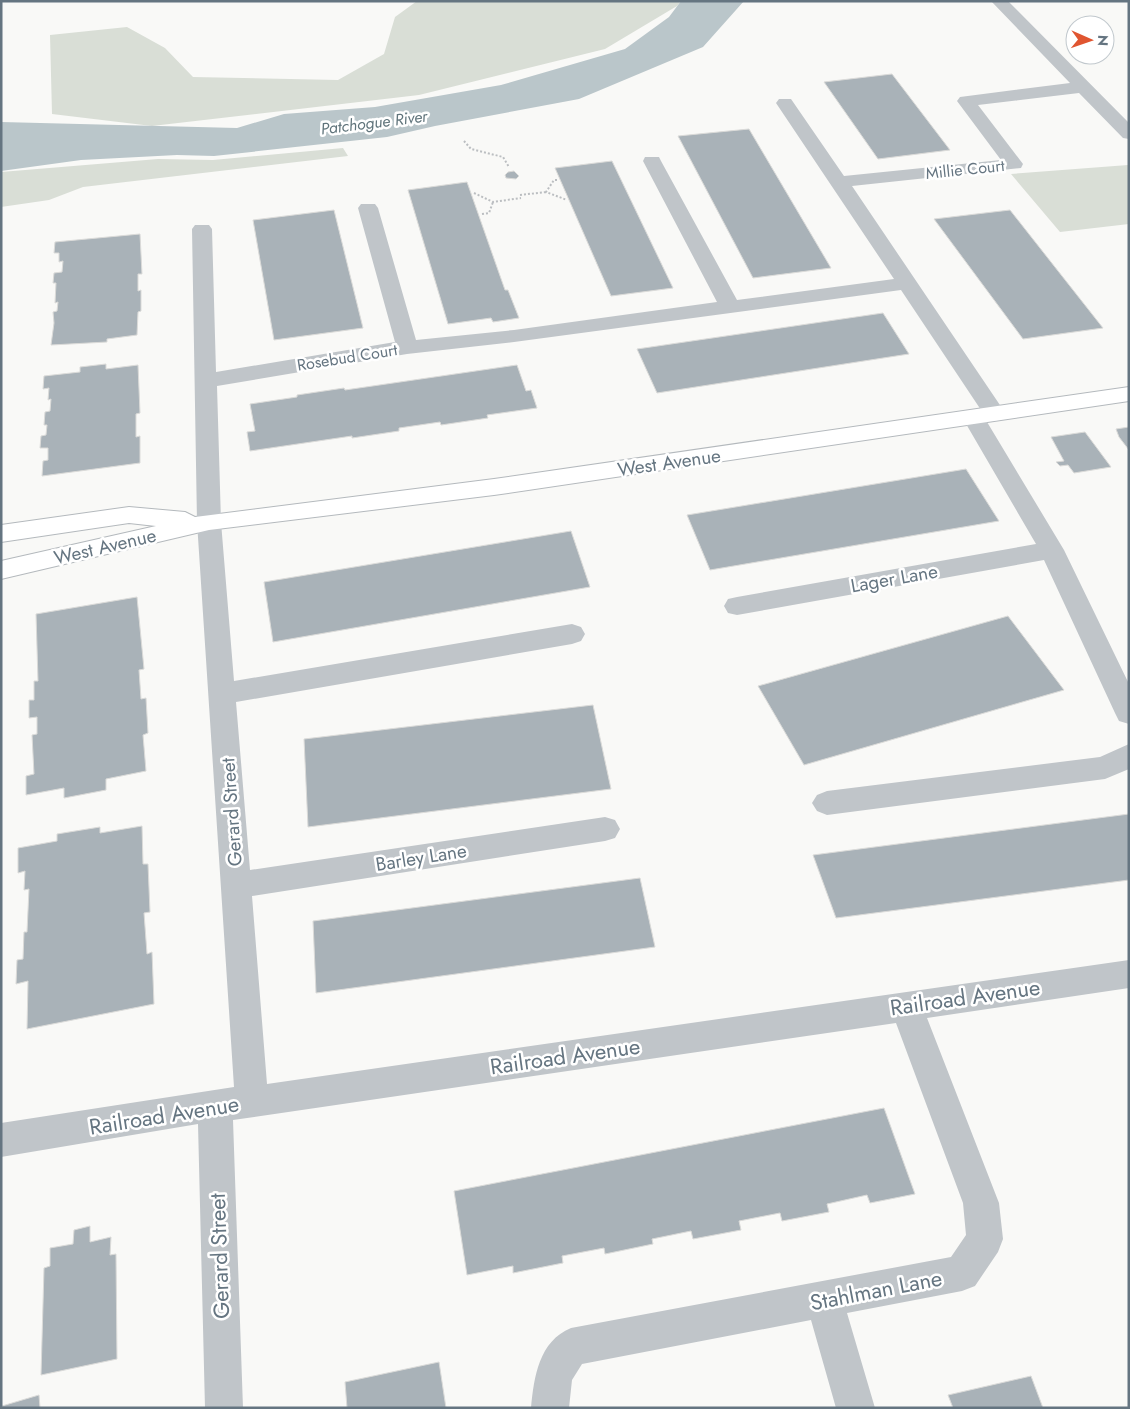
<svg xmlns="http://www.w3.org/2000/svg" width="1130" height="1409" font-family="Jost,sans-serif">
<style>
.green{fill:#d9ded6}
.water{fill:#bac6ca}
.building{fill:#a9b2b8;stroke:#dbdbd9}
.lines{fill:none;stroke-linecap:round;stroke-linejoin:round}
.major-casing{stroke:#b4b9bd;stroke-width:2}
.path{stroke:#bbbec1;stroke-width:2;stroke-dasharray:2 2;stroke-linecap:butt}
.minor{fill:#c0c5c9;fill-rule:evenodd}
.major{fill:#fff;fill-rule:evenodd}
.labels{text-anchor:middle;stroke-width:5;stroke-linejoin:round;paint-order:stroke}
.far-water-label{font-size:16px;font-style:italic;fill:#60747b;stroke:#fff}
.far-street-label{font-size:16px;fill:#657581;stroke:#fff}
.street-label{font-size:19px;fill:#657581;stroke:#fff}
.near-street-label{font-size:22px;fill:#657581;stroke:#fff}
</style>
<rect width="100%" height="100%" fill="#f9f9f7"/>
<path class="green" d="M417 1H681L677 6 605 49 419 95 152 126 52 114 50 35 127 27 165 48 193 77 338 80 384 54 395 17Z
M343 148 348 156 83 187 49 200 1 207V172L158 159 213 160Z
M1128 165 1129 224 1060 232 1011 174Z"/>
<path class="water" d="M681 1H744L703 47 579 99 435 126 387 137 214 156 177 155 81 160 1 171V122L237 128 284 114 375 107 501 85 625 49 669 17Z"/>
<path class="building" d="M892 74 950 150 878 159 824 82Z
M749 129 831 268 753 278 678 136Z
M612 161 673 288 611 296 555 168Z
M514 171 519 176 516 179 506 178 505 175 508 172Z
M467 182 505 290H508L519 318 493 322 491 318 448 324 408 190Z
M334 210 363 328 274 340 253 220Z
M1010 210 1103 328 1023 339 934 219Z
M140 234 142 274H138V291L141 290V311L138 312 137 335 107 339V342L51 345 54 323 53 312 57 311 58 302 55 303 56 283H53L54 273 62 272 63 261 59 262V253H54L55 242Z
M883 313 909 354 657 393 637 349Z
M106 364V369L138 365 140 413 136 414V437L140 436V463L42 476 43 461 48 460V448H40L41 436 46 435 47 425H44L45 412 50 411 51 399 48 400 49 388 43 389 44 376 80 372V367Z
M517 365 526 391 531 390 537 408 487 415 488 418 441 425 440 422 399 428V431L352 438V436L250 451 247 432 255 431 250 404 297 397V395L344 388 345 390Z
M1129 427V450L1119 437 1116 429Z
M1085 432 1111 467 1074 473 1068 465 1060 466 1056 462 1064 461 1051 437Z
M966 469 999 521 710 570 687 515Z
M571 531 590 587 273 642 264 582Z
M137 597 144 669 139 670 141 699 146 698 148 733 143 735 146 771 106 779V790L64 798V788L26 795V776L34 774 32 735 37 734V717L29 718V700H34V681H38L36 614Z
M1008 616 1064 690 804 765 758 686Z
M593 705 611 789 308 827 304 739Z
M1129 814V880L836 918 813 855Z
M142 826 143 864H148L150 912 144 913 147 954 152 952 154 1004 27 1029 28 981 16 984 17 960 23 959 24 932H27L29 889 24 890 25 871 18 873V848L57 841V834L100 827V833Z
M640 878 655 947 316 993 313 921Z
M884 1108 915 1194 870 1203 867 1195 827 1204 829 1212 782 1221 780 1213 739 1221 741 1230 693 1239 691 1231 652 1239 653 1244 605 1254 604 1248 562 1256 563 1263 513 1273V1266L467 1275 454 1191Z
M90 1226V1242L111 1237 110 1255 116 1254 117 1359 41 1375 44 1268 50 1266V1248L73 1244 74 1230Z
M439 1362 446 1408H347L345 1382Z
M1031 1376 1043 1408H953L948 1395Z
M39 1395 40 1408H2V1406Z"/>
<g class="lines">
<g class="major-casing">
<path id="major" d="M1129 387V401L494 495 209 530 1 579V561L156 526 129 523 1 542V525L129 507 185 512 195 517 494 479Z"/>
</g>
<path class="path" d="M464 141 471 149 503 157 509 167
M557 180H554L546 192 567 200
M474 193 493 202 521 198
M520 195 546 192
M482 214 489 213 493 202"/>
<path class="minor" d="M991 1H1008L1129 123V139L1123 138 1079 93 978 105 1023 164 1021 168 852 186 1006 414 1003 419 995 421 987 419 901 290 514 342 407 354 217 386 221 522 234 681 572 624 581 627 585 634 581 641 572 644 236 702 250 870 605 817 615 820 620 829 615 838 605 841 252 896 267 1084 1129 960V988L927 1018 999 1203 1003 1239 998 1252 975 1286 962 1291 847 1313 875 1408H836L811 1320 582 1364 572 1380 569 1408H531C534 1377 539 1341 571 1328L951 1257 966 1235 963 1203 896 1023 233 1120 243 1408H205L198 1124 1 1157V1123L234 1087 197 522 192 229 195 225H209L212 229 216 372 395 342 358 208 361 204H375L378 208 416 340 514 330 717 302 643 161 645 157H659L661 161 737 300 894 279 776 103 779 99H791L844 176 1001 160 957 101 960 97 1070 83Z
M973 410 981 412 1064 550 1129 684V724L1119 721 1115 713 1044 560 737 615 728 613 724 606 728 599 737 597 1036 544 962 417 965 412Z
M1129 744V769L1105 779 827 815 817 811 812 803 817 795 827 791 1100 757Z"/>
<use href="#major" class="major"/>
</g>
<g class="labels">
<g class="far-water-label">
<text transform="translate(374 122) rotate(-7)" y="6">Patchogue River</text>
</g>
<g class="far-street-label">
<text transform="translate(965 169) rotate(-6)" y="6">Millie Court</text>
<text transform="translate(347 357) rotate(-9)" y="6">Rosebud Court</text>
</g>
<g class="street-label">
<text transform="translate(669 462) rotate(-8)" y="7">West Avenue</text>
<text transform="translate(105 546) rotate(-13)" y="7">West Avenue</text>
<text transform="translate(894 578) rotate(-10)" y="7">Lager Lane</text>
<text transform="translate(231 812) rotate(-94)" y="7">Gerard Street</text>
<text transform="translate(421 857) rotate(-9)" y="7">Barley Lane</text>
</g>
<g class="near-street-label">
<text transform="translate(965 997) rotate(-8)" y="8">Railroad Avenue</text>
<text transform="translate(565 1056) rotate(-8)" y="8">Railroad Avenue</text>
<text transform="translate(164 1115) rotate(-9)" y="8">Railroad Avenue</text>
<text transform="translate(219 1256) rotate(-92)" y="8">Gerard Street</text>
<text transform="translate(876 1290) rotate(-11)" y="8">Stahlman Lane</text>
</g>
</g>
<rect width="1130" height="1409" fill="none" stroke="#657581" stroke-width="5"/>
<g transform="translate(1090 40) rotate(92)"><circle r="24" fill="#ffffff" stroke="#c1c8cd"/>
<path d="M0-4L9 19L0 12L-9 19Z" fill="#e05530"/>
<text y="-8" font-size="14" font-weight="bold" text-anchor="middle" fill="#657581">N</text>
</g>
</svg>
